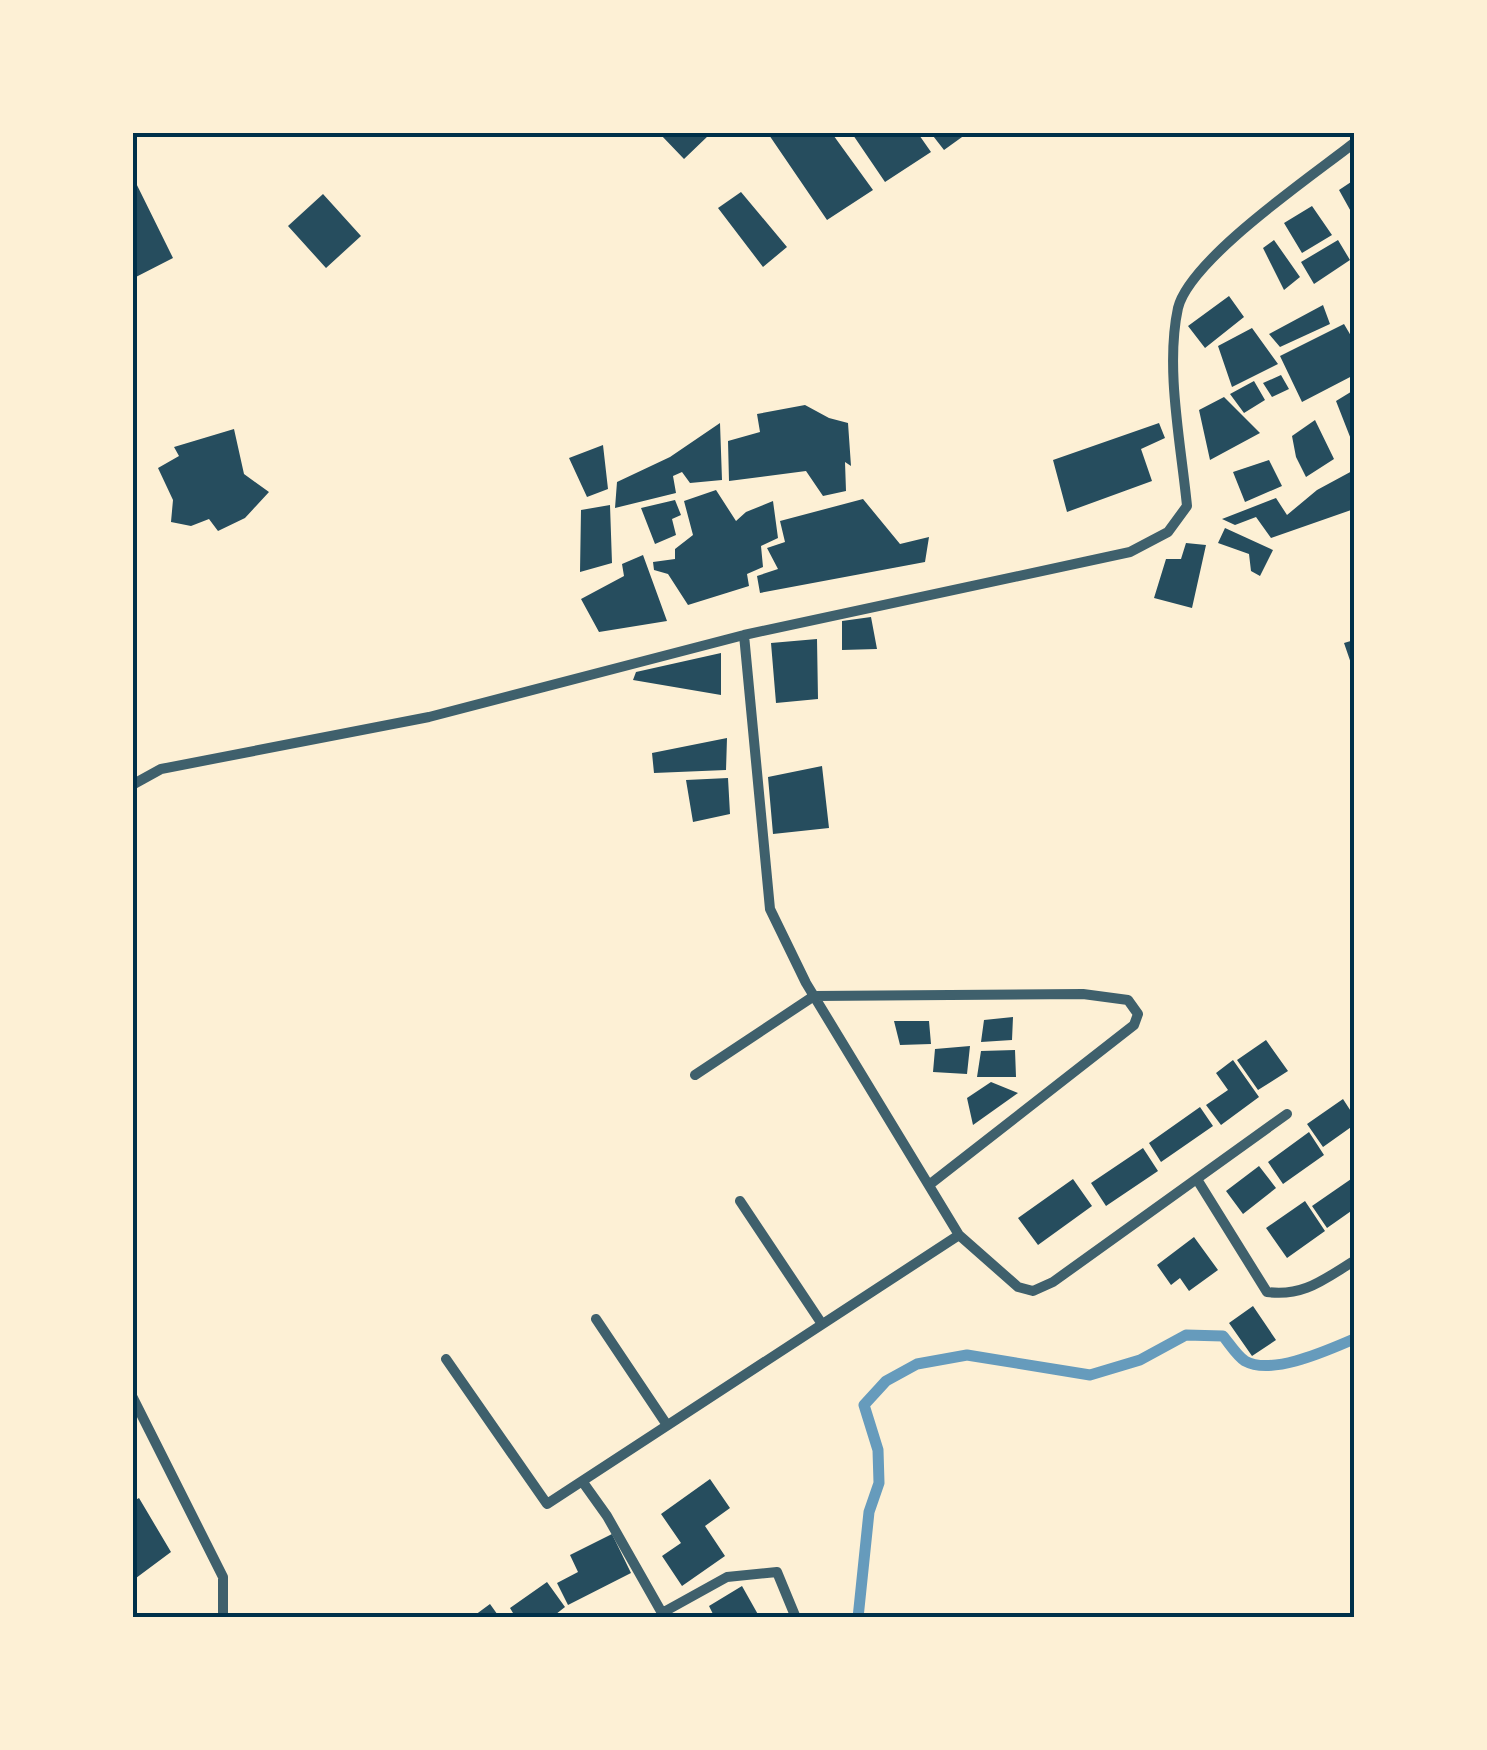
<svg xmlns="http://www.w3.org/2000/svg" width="1487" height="1750" font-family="'Noto Sans',sans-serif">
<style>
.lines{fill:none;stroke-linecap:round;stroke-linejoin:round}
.stream{stroke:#669bbc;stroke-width:11}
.building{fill:#264d5e}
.minor{stroke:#3f606c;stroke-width:10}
.neatline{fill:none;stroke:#003049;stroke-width:4}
</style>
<rect width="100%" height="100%" fill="#fdf0d5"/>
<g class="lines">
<path class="stream" d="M858 1618 869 1512 879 1483 878 1450 864 1405 886 1381 917 1364 967 1355 1090 1375 1140 1360 1186 1335 1223 1336C1229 1343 1237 1356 1245 1361 1272 1376 1328 1350 1354 1339"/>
</g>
<path class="building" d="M669 132H704L709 135 684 159 661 135Z
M767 132H831L873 190 827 220Z
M851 132H917L931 152 885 182Z
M930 132H969L944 150Z
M132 175 173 258 132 279Z
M1354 180V217L1339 190Z
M741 192 787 247 763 267 718 208Z
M323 194 361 236 326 268 288 226Z
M1312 206 1332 235 1302 253 1284 223Z
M1274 240 1300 277 1284 290 1263 248Z
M1338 240 1350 260 1314 284 1301 262Z
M1229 296 1244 317 1205 348 1188 326Z
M1323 305 1330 324 1280 347 1269 334Z
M1344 324 1354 341V375L1302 402 1280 356Z
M1252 328 1278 364 1232 387 1218 346Z
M1281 375 1289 389 1272 397 1263 383Z
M1254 381 1265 400 1244 413 1230 394Z
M1354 390V447L1336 401Z
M1224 397 1260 433 1210 460 1199 410Z
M805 405 829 418 848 423 851 466 845 462 846 491 823 496 806 471 729 481 728 441 760 432 757 414Z
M1315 420 1334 459 1306 477 1296 457 1292 436Z
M720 423 722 480 690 483 682 472 673 476 676 493 615 508 617 482 670 457Z
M1159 423 1165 438 1141 449 1152 481 1067 512 1053 460Z
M234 429 244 474 269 492 245 518 218 531 209 519 191 526 171 522 173 500 158 468 179 456 174 447Z
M603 445 608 489 587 497 569 458Z
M1269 460 1282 486 1245 502 1233 472Z
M1354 470V509L1271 538 1256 517 1235 525 1222 519 1276 498 1287 515 1317 490Z
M716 490 736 521 746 512 773 501 778 538 761 546 763 567 747 574 749 586 688 605 668 574 654 570 653 562 675 559V549L693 535 684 501Z
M863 499 900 544 929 537 925 562 760 593 757 576 778 569 767 548 785 542 780 521Z
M675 500 681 515 672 519 676 535 655 544 641 508Z
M610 505 612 563 580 572 581 510Z
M1225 528 1273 550 1260 576 1251 571 1249 554 1218 543Z
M1186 543 1206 545 1192 608 1154 598 1166 559H1181Z
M643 555 667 621 599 632 581 599 624 576 622 564Z
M871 617 877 649 842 650V621Z
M817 639 818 699 776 703 771 643Z
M1354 640V672L1344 643Z
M721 653V695L633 680 636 672Z
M727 738 726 770 654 773 652 753Z
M822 766 829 828 773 834 768 777Z
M728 778 730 814 693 822 686 780Z
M1013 1017 1012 1040 981 1042 984 1020Z
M894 1021H929L931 1044 900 1045Z
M1266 1040 1288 1071 1258 1090 1237 1060Z
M970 1046 967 1074 933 1072 935 1049Z
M1015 1050 1016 1077H977L981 1051Z
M1233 1060 1259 1097 1221 1125 1206 1105 1228 1090 1216 1073Z
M991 1082 1018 1093 973 1125 967 1098Z
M1343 1099 1354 1116V1125L1323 1147 1307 1124Z
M1200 1107 1213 1126 1161 1162 1149 1143Z
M1309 1132 1324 1155 1283 1184 1268 1162Z
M1143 1148 1158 1171 1106 1206 1091 1183Z
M1259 1166 1276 1188 1243 1214 1226 1191Z
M1354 1177V1209L1327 1228 1312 1206Z
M1073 1179 1092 1206 1038 1245 1018 1218Z
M1305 1201 1325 1231 1287 1258 1266 1228Z
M1194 1237 1218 1270 1189 1291 1180 1278 1171 1285 1157 1265Z
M1253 1306 1276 1340 1252 1356 1229 1323Z
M710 1479 730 1508 705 1526 725 1556 682 1586 662 1556 681 1543 661 1514Z
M139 1498 171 1552 132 1581V1502Z
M612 1534 631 1573 568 1605 557 1583 578 1572 570 1555Z
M547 1582 565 1607 551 1618H516L510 1608Z
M742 1586 760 1618H715L709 1606Z
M490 1604 500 1618H471Z"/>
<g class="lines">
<path class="minor" d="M744 635 770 909 806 983 959 1235 1018 1287 1033 1291 1053 1282 1287 1114
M132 785 161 769 429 717 744 635 1130 552 1168 532 1187 506C1181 444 1165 368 1178 308 1190 259 1312 176 1354 143
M695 1075 814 996 1083 994 1128 1000 1138 1014 1134 1025 929 1185
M1198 1181 1267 1292C1304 1297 1324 1279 1354 1261
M740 1201 822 1324
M596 1319 667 1425
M446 1359 547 1504 959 1235
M132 1396 223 1577V1618
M582 1481 607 1516 662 1613 727 1577 777 1572 796 1618"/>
</g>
<rect width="1487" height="1750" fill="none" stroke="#fdf0d5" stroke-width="270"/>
<rect x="135" y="135" width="1217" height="1480" class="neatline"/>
</svg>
